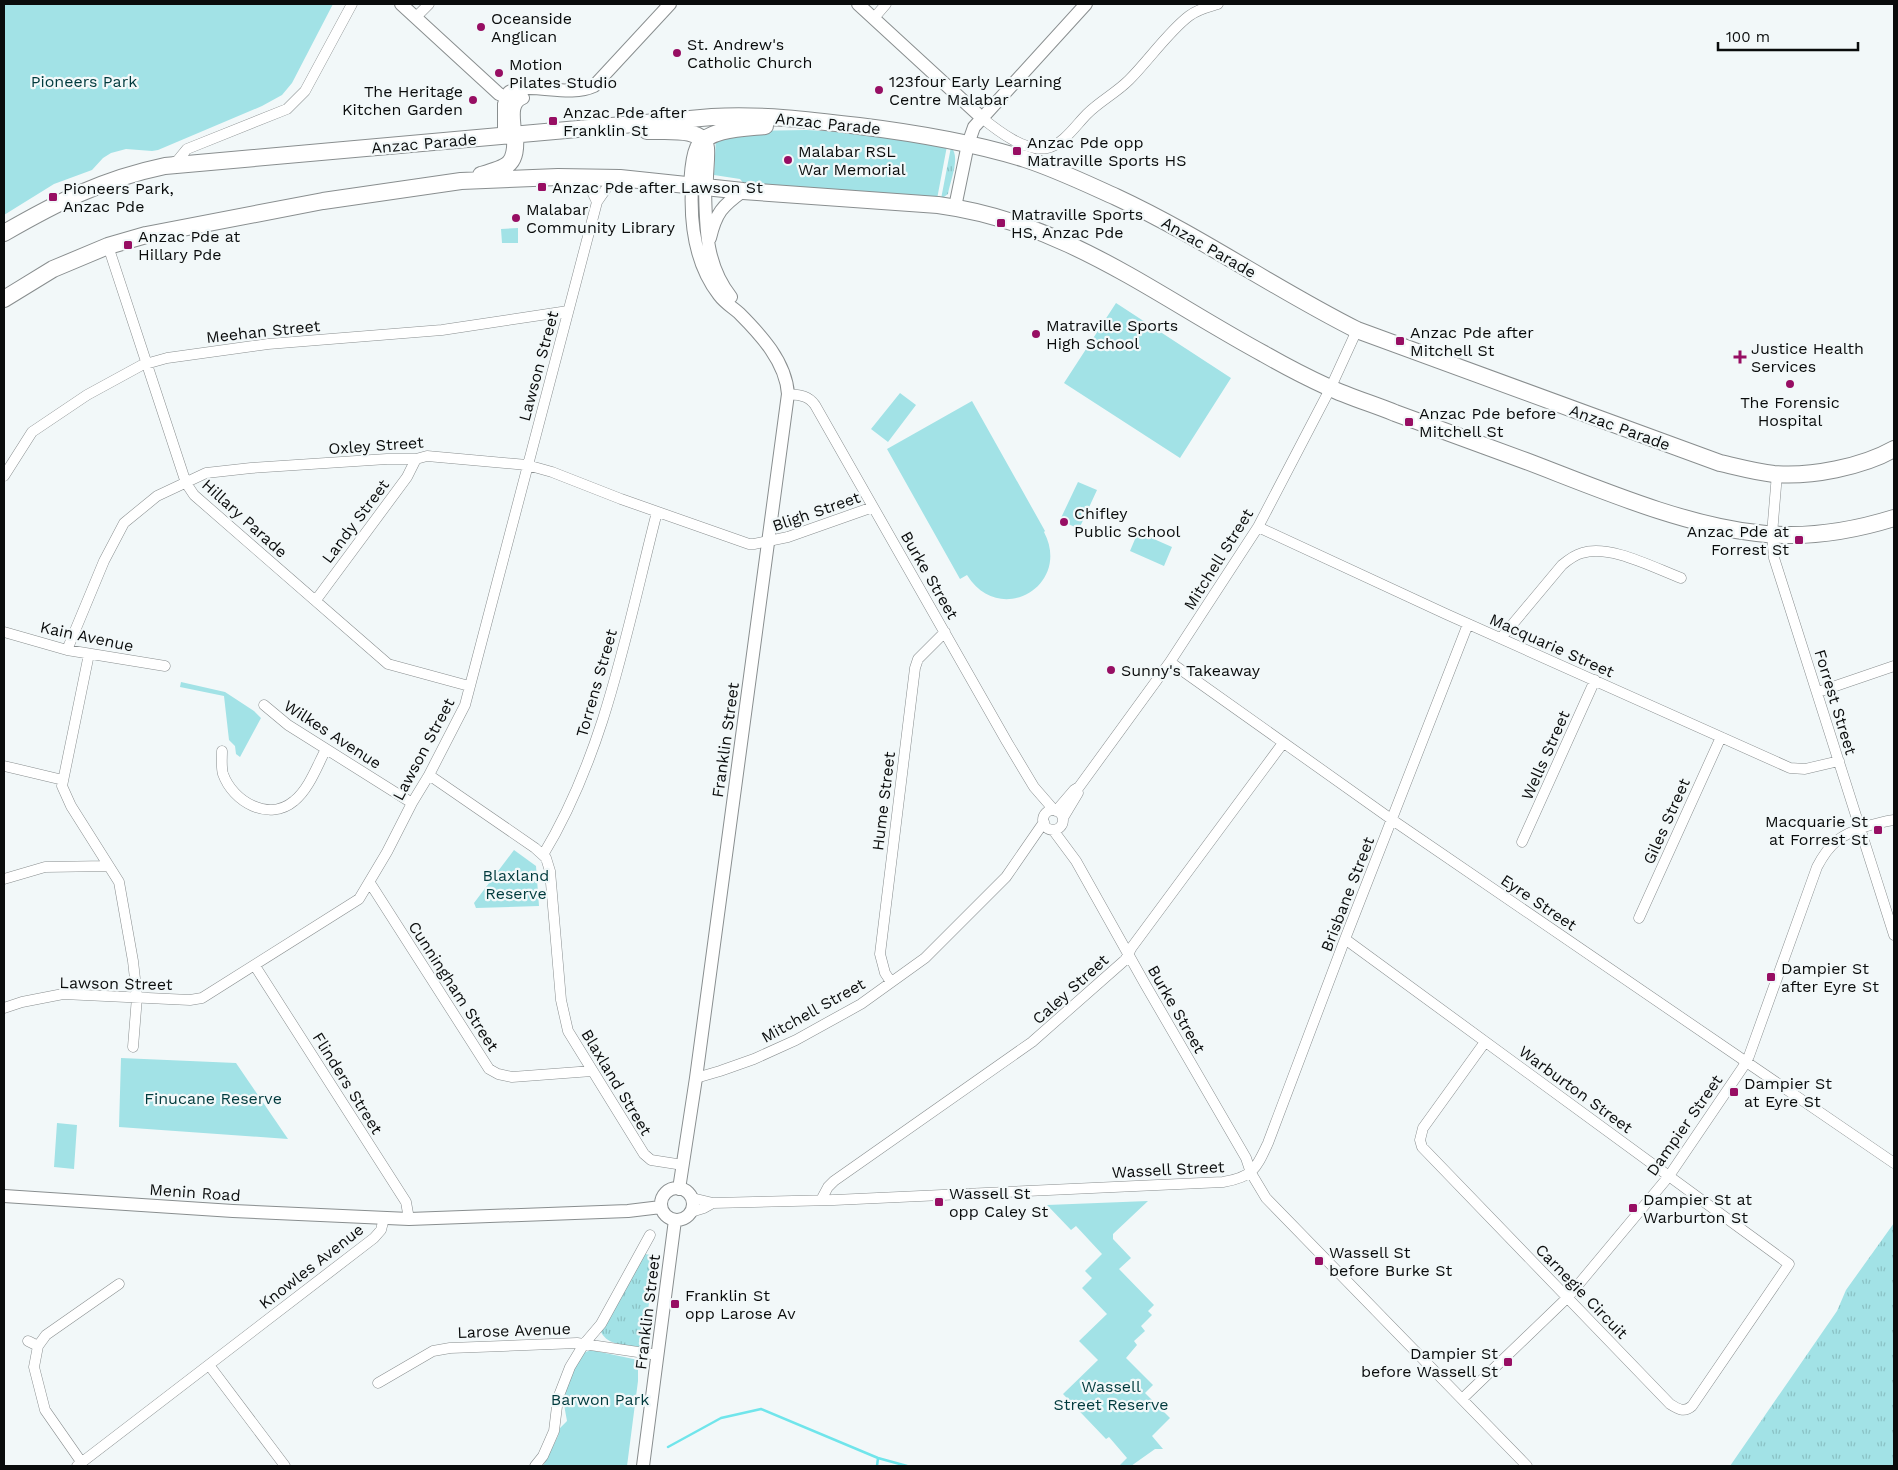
<svg xmlns="http://www.w3.org/2000/svg" width="1898" height="1470" font-family="'Work Sans',sans-serif">
<style>
.grass{fill:url(#grass-tufts)}
.green{fill:#a2e2e6}
.lines{fill:none;stroke-linecap:round;stroke-linejoin:round}
.stream{stroke:#70e5eb;stroke-width:2.5}
.minor-casing{stroke:#898e8f;stroke-width:11}
.tertiary-casing{stroke:#898e8f;stroke-width:14}
.primary-casing{stroke:#898e8f;stroke-width:18}
.minor{stroke:#fff;stroke-width:10}
.tertiary{stroke:#fff;stroke-width:12}
.primary{stroke:#fff;stroke-width:16}
.poi-dot{fill:#970e63;stroke:#f2f8f9;stroke-width:2}
.labels{text-anchor:middle;stroke-width:4.5;stroke-linejoin:round;paint-order:stroke}
.poi-label{font-size:16px;fill:#0a0c0c;stroke:#f2f8f9;text-anchor:start}
.park-label{font-size:16px;fill:#003a3d;stroke:#f2f8f9}
.street-label{font-size:16px;fill:#0a0c0c;stroke:#f2f8f9}
</style>
<defs>
<pattern id="grass-tufts" width="24" height="20" patternUnits="userSpaceOnUse" patternTransform="scale(1.25)"><rect width="24" height="20" fill="#a2e2e6"/><path d="M3 7l-1-3M5 7V3M7 7l1-3M15 17l-1-3M17 17v-4M19 17l1-3" fill="none" stroke="#8ac1c4"/></pattern>
</defs>
<rect width="100%" height="100%" fill="#f2f8f9"/>
<path class="grass" d="M951 147C961 157 950 181 948 194L941 199Z
M1894 1223V1466H1730L1837 1311 1846 1290Z
M645 1254 655 1256 646 1326 640 1347C626 1345 608 1346 601 1332Z"/>
<path class="green" d="M4 4H333L292 83 282 95 262 106 158 150 152 151 126 149 111 153 103 158 92 170 54 184 4 215Z
M806 130 882 134 947 146 937 199 745 185 740 179 714 175 716 137 751 131Z
M518 228V243H502L501 229Z
M1116 303 1231 378 1180 458 1064 383Z
M900 393 916 405 888 442 871 429Z
M972 401 1045 531 1044 532C1072 585 1000 628 967 575L960 579 887 449Z
M1078 482 1097 490 1079 529 1060 520Z
M1138 532 1172 547 1164 566 1130 551Z
M181 682 225 692 254 711 261 718 240 757 236 754 235 746 229 740 224 696 180 687Z
M514 850 536 866 539 906 476 908 474 903Z
M121 1058 236 1063 288 1139 119 1127Z
M57 1123 77 1125 74 1169 54 1167Z
M1148 1201 1113 1234V1239L1131 1258 1119 1269 1154 1305 1148 1311 1152 1315 1141 1326 1145 1331 1134 1341 1137 1345 1126 1358 1153 1385 1145 1393 1170 1418 1152 1436 1163 1449H1155L1131 1466H1119L1127 1458 1109 1437 1106 1439 1063 1394 1098 1360 1079 1341 1107 1314 1082 1288 1092 1278 1085 1271 1102 1254 1076 1226 1071 1230 1047 1205Z
M591 1350 638 1360V1381L627 1466H543L558 1436 560 1428 567 1421 563 1399 570 1378 583 1353Z"/>
<g class="lines">
<path class="stream" d="M668 1447 721 1418 761 1409 878 1458 907 1466
M877 1466 878 1458"/>
<g class="minor-casing">
<path id="minor" d="M416 17 429 4
M874 18 886 4
M982 118C998 131 1025 152 1047 148 1063 145 1076 125 1087 114 1100 101 1116 93 1129 80 1148 61 1169 31 1189 16 1198 9 1208 7 1218 4
M171 164 178 160 187 149 287 109 305 91 352 4
M581 178 589 185 597 202
M108 246 186 483 194 495 388 664 469 686
M788 394C799 395 808 395 815 405L1007 742 1034 787 1054 810
M1777 474 1772 534 1774 558 1894 935
M4 476 32 432 87 395 142 365 167 358 268 344 442 330 568 311
M1258 527 1446 614 1790 768 1805 769 1839 761
M316 600 407 477 416 459
M4 632 67 650 165 666
M1501 638 1562 565C1568 560 1574 555 1582 553 1610 544 1654 568 1681 578
M67 650 104 561 124 523 157 496 206 473 251 468 387 459H416L427 456 527 465 552 472 621 499 749 544H754L788 537 873 507
M89 654 62 786 71 806 119 882 133 961 137 997 133 1047
M1170 662 1391 819 1894 1163
M1818 692 1894 666
M264 705 288 725 412 803
M222 751C222 759 221 767 223 774 233 802 269 822 294 801 309 789 317 766 326 749
M4 766 63 780
M429 775 535 848 546 858 550 871 561 1000 568 1031 644 1154 651 1160 683 1165
M1043 820a10 10 0 1 1 20 0a10 10 0 1 1-20 0Z
M1056 811 1074 790 1079 787 1170 662 1258 527 1330 389 1357 330
M1063 818 1078 793
M1053 830 1076 861 1145 984 1246 1158 1251 1173 1266 1198 1527 1466
M1522 842 1595 680
M543 855C606 751 627 628 657 512
M4 879 45 867 108 866
M370 883 489 1069 498 1074 512 1077 592 1071
M1639 918 1721 737
M1345 939 1789 1264 1692 1406C1684 1413 1678 1409 1670 1404L1422 1147 1420 1140 1423 1128 1485 1042
M255 966 406 1202 409 1219
M891 982 885 973 880 954 915 668 918 659 945 632
M4 1008 22 1002 63 994 190 1000 202 998 359 899 387 852 412 803 429 775 465 705 597 202 608 186 618 179
M696 1078 720 1071 754 1059 796 1040 861 1004 925 958 1006 877 1044 822
M692 1198 713 1203 834 1200 1223 1182C1253 1177 1256 1169 1268 1143L1345 939 1468 624
M821 1200 828 1187 834 1181 1032 1042 1125 960 1132 947 1283 743
M691 1212 704 1208 713 1203
M28 1341 38 1346
M209 1365 285 1466
M378 1383 433 1351 450 1348 577 1343 658 1355
M1462 1399 1568 1297 1669 1176 1743 1067 1749 1056 1817 867C1830 842 1841 835 1867 826 1876 824 1885 821 1894 820
M82 1463 45 1410 34 1367 38 1346 46 1335 119 1284
M77 1466 374 1238 381 1230 384 1218
M535 1466 543 1456 554 1431 558 1398 570 1367 584 1344 601 1324 650 1235"/>
</g>
<g class="tertiary-casing">
<path id="tertiary" d="M401 4 499 94 516 102
M858 4 982 118
M515 134C515 122 509 103 523 98
M504 135V104L509 92C530 81 568 98 594 86L670 4
M705 188C706 227 705 264 731 297
M955 207 968 144 974 127 1086 4
M710 238C716 213 722 206 743 191
M661 1204a16 16 0 1 1 32 0a16 16 0 1 1-32 0Z
M679 1189 696 1078 788 394C786 362 761 335 739 313 732 307 725 303 719 295 695 264 690 224 692 186
M4 1196 233 1211 409 1219 628 1211 661 1207
M643 1466 675 1220"/>
</g>
<g class="primary-casing">
<path id="primary" d="M647 131C663 132 704 126 706 148 707 161 704 175 705 188
M481 175C509 167 517 165 515 134
M692 186C693 174 693 159 698 148 706 128 747 128 765 126
M4 233C58 202 103 179 165 166L712 117C761 114 810 120 859 126 915 133 971 142 1025 159 1056 169 1087 184 1116 197 1200 236 1275 289 1357 330L1720 463C1738 467 1755 472 1774 474 1811 477 1862 467 1894 449
M4 299 53 269 108 246 146 235 323 201 461 181 558 177 620 178 743 191 938 205C1065 222 1155 295 1264 354 1285 366 1306 377 1328 387 1349 397 1373 404 1395 413 1439 429 1482 445 1526 461 1597 488 1682 525 1757 533 1804 539 1849 532 1894 518"/>
</g>
<use href="#minor" class="minor"/>
<use href="#tertiary" class="tertiary"/>
<use href="#primary" class="primary"/>
</g>
<g class="poi-dot">
<circle cx="481" cy="27" r="5"/>
<circle cx="677" cy="53" r="5"/>
<circle cx="499" cy="73" r="5"/>
<circle cx="879" cy="90" r="5"/>
<circle cx="473" cy="100" r="5"/>
<rect x="548" y="116" width="10" height="10" rx="2.5"/>
<rect x="1012" y="146" width="10" height="10" rx="2.5"/>
<circle cx="788" cy="160" r="5"/>
<rect x="537" y="182" width="10" height="10" rx="2.5"/>
<rect x="48" y="192" width="10" height="10" rx="2.5"/>
<circle cx="516" cy="218" r="5"/>
<rect x="996" y="218" width="10" height="10" rx="2.5"/>
<rect x="123" y="240" width="10" height="10" rx="2.5"/>
<circle cx="1036" cy="334" r="5"/>
<rect x="1395" y="336" width="10" height="10" rx="2.5"/>
<path d="M1737.5 349.5h5v5h5v5h-5v5h-5v-5h-5v-5h5z"/>
<circle cx="1790" cy="384" r="5"/>
<rect x="1404" y="417" width="10" height="10" rx="2.5"/>
<circle cx="1064" cy="522" r="5"/>
<rect x="1794" y="535" width="10" height="10" rx="2.5"/>
<circle cx="1111" cy="670" r="5"/>
<rect x="1873" y="825" width="10" height="10" rx="2.5"/>
<rect x="1766" y="972" width="10" height="10" rx="2.5"/>
<rect x="1729" y="1087" width="10" height="10" rx="2.5"/>
<rect x="934" y="1197" width="10" height="10" rx="2.5"/>
<rect x="1628" y="1203" width="10" height="10" rx="2.5"/>
<rect x="1314" y="1256" width="10" height="10" rx="2.5"/>
<rect x="670" y="1299" width="10" height="10" rx="2.5"/>
<rect x="1503" y="1357" width="10" height="10" rx="2.5"/>
</g>
<g class="labels">
<g class="poi-label">
<text x="491" y="24">Oceanside<tspan x="491" dy="18">Anglican</tspan></text>
<text x="687" y="50">St. Andrew's<tspan x="687" dy="18">Catholic Church</tspan></text>
<text x="509" y="70">Motion<tspan x="509" dy="18">Pilates Studio</tspan></text>
<text x="889" y="87">123four Early Learning<tspan x="889" dy="18">Centre Malabar</tspan></text>
<text x="463" y="97" text-anchor="end">The Heritage<tspan x="463" dy="18">Kitchen Garden</tspan></text>
<text x="563" y="118">Anzac Pde after<tspan x="563" dy="18">Franklin St</tspan></text>
<text x="1027" y="148">Anzac Pde opp<tspan x="1027" dy="18">Matraville Sports HS</tspan></text>
<text x="798" y="157">Malabar RSL<tspan x="798" dy="18">War Memorial</tspan></text>
<text x="552" y="193">Anzac Pde after Lawson St</text>
<text x="63" y="194">Pioneers Park,<tspan x="63" dy="18">Anzac Pde</tspan></text>
<text x="526" y="215">Malabar<tspan x="526" dy="18">Community Library</tspan></text>
<text x="1011" y="220">Matraville Sports<tspan x="1011" dy="18">HS, Anzac Pde</tspan></text>
<text x="138" y="242">Anzac Pde at<tspan x="138" dy="18">Hillary Pde</tspan></text>
<text x="1046" y="331">Matraville Sports<tspan x="1046" dy="18">High School</tspan></text>
<text x="1410" y="338">Anzac Pde after<tspan x="1410" dy="18">Mitchell St</tspan></text>
<text x="1751" y="354">Justice Health<tspan x="1751" dy="18">Services</tspan></text>
<text x="1790" y="408" text-anchor="middle">The Forensic<tspan x="1790" dy="18">Hospital</tspan></text>
<text x="1419" y="419">Anzac Pde before<tspan x="1419" dy="18">Mitchell St</tspan></text>
<text x="1074" y="519">Chifley<tspan x="1074" dy="18">Public School</tspan></text>
<text x="1789" y="537" text-anchor="end">Anzac Pde at<tspan x="1789" dy="18">Forrest St</tspan></text>
<text x="1121" y="676">Sunny's Takeaway</text>
<text x="1868" y="827" text-anchor="end">Macquarie St<tspan x="1868" dy="18">at Forrest St</tspan></text>
<text x="1781" y="974">Dampier St<tspan x="1781" dy="18">after Eyre St</tspan></text>
<text x="1744" y="1089">Dampier St<tspan x="1744" dy="18">at Eyre St</tspan></text>
<text x="949" y="1199">Wassell St<tspan x="949" dy="18">opp Caley St</tspan></text>
<text x="1643" y="1205">Dampier St at<tspan x="1643" dy="18">Warburton St</tspan></text>
<text x="1329" y="1258">Wassell St<tspan x="1329" dy="18">before Burke St</tspan></text>
<text x="685" y="1301">Franklin St<tspan x="685" dy="18">opp Larose Av</tspan></text>
<text x="1498" y="1359" text-anchor="end">Dampier St<tspan x="1498" dy="18">before Wassell St</tspan></text>
</g>
<g class="park-label">
<text x="84" y="87">Pioneers Park</text>
<text x="516" y="881">Blaxland<tspan x="516" dy="18">Reserve</tspan></text>
<text x="213" y="1104">Finucane Reserve</text>
<text x="1111" y="1392">Wassell<tspan x="1111" dy="18">Street Reserve</tspan></text>
<text x="600" y="1405">Barwon Park</text>
</g>
<g class="street-label">
<text transform="translate(828 123) rotate(6)" y="6">Anzac Parade</text>
<text transform="translate(424 143) rotate(-5)" y="6">Anzac Parade</text>
<text transform="translate(1209 247) rotate(30)" y="6">Anzac Parade</text>
<text transform="translate(263 331) rotate(-6)" y="6">Meehan Street</text>
<text transform="translate(538 366) rotate(-75)" y="6">Lawson Street</text>
<text transform="translate(1620 427) rotate(20)" y="6">Anzac Parade</text>
<text transform="translate(376 445) rotate(-4)" y="6">Oxley Street</text>
<text transform="translate(816 511) rotate(-19)" y="6">Bligh Street</text>
<text transform="translate(245 518) rotate(42)" y="6">Hillary Parade</text>
<text transform="translate(355 521) rotate(-53)" y="6">Landy Street</text>
<text transform="translate(1218 559) rotate(-58)" y="6">Mitchell Street</text>
<text transform="translate(930 575) rotate(60)" y="6">Burke Street</text>
<text transform="translate(87 636) rotate(12)" y="6">Kain Avenue</text>
<text transform="translate(1552 645) rotate(24)" y="6">Macquarie Street</text>
<text transform="translate(596 683) rotate(-74)" y="6">Torrens Street</text>
<text transform="translate(1836 702) rotate(73)" y="6">Forrest Street</text>
<text transform="translate(333 734) rotate(33)" y="6">Wilkes Avenue</text>
<text transform="translate(725 740) rotate(-82)" y="6">Franklin Street</text>
<text transform="translate(423 749) rotate(-62)" y="6">Lawson Street</text>
<text transform="translate(1545 755) rotate(-66)" y="6">Wells Street</text>
<text transform="translate(883 801) rotate(-83)" y="6">Hume Street</text>
<text transform="translate(1666 821) rotate(-66)" y="6">Giles Street</text>
<text transform="translate(1347 894) rotate(-69)" y="6">Brisbane Street</text>
<text transform="translate(1539 902) rotate(34)" y="6">Eyre Street</text>
<text transform="translate(116 983) rotate(1)" y="6">Lawson Street</text>
<text transform="translate(454 986) rotate(57)" y="6">Cunningham Street</text>
<text transform="translate(1070 989) rotate(-42)" y="6">Caley Street</text>
<text transform="translate(1177 1009) rotate(60)" y="6">Burke Street</text>
<text transform="translate(813 1010) rotate(-29)" y="6">Mitchell Street</text>
<text transform="translate(617 1082) rotate(59)" y="6">Blaxland Street</text>
<text transform="translate(348 1083) rotate(58)" y="6">Flinders Street</text>
<text transform="translate(1576 1089) rotate(36)" y="6">Warburton Street</text>
<text transform="translate(1684 1125) rotate(-55)" y="6">Dampier Street</text>
<text transform="translate(1168 1169) rotate(-3)" y="6">Wassell Street</text>
<text transform="translate(195 1192) rotate(4)" y="6">Menin Road</text>
<text transform="translate(311 1266) rotate(-38)" y="6">Knowles Avenue</text>
<text transform="translate(1582 1291) rotate(46)" y="6">Carnegie Circuit</text>
<text transform="translate(647 1312) rotate(-83)" y="6">Franklin Street</text>
<text transform="translate(514 1330) rotate(-2)" y="6">Larose Avenue</text>
</g>
</g>
<rect width="1898" height="1470" fill="none" stroke="#0a0c0c" stroke-width="10"/>
<path d="M1718 42v8h140v-8" fill="none" stroke="#0a0c0c" stroke-width="2.5"/>
<text x="1726" y="42" font-size="15" fill="#0a0c0c" stroke="#f2f8f9" stroke-width="4" paint-order="stroke">100 m</text>
</svg>
